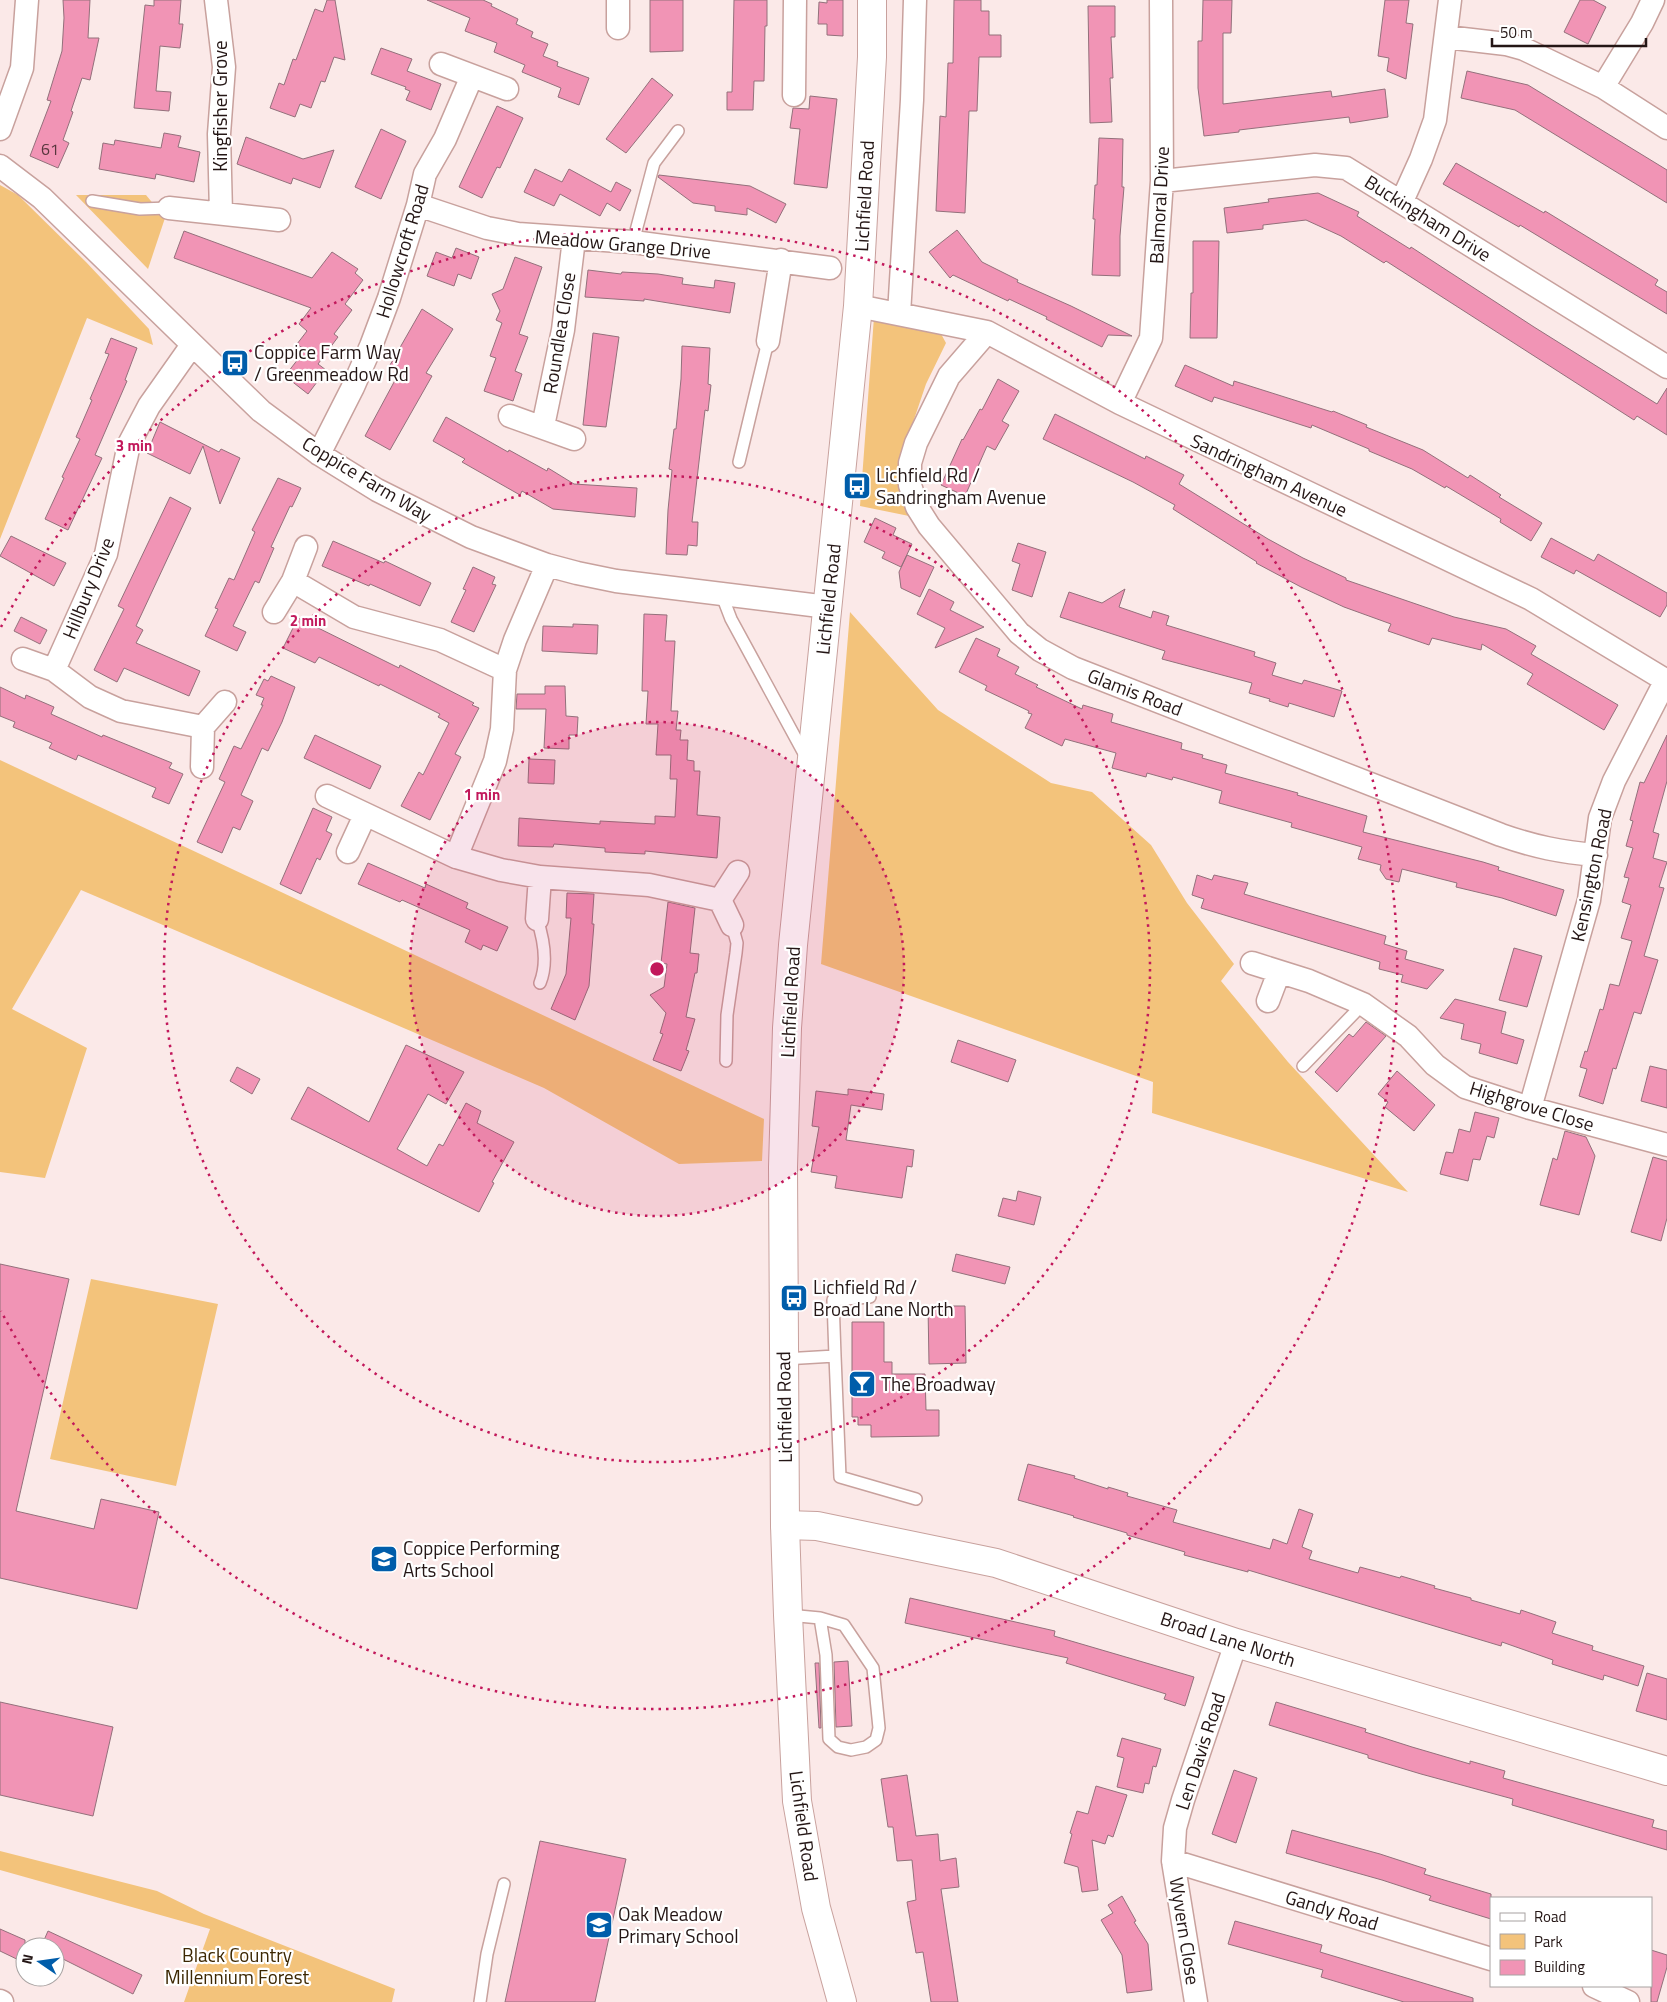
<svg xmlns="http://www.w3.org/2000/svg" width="1667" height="2002" font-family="'Titillium Web',sans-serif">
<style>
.green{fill:#f3c37b}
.building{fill:#f194b5;stroke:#93707b}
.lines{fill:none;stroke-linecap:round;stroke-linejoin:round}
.lane-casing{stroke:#c8a19d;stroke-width:14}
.street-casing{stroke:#c8a19d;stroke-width:25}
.secondary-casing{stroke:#c8a19d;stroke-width:30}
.primary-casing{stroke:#c8a19d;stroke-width:30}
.lane{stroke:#fff;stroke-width:11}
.street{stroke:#fff;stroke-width:22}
.secondary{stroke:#fff;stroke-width:28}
.primary{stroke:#fff;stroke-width:28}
.ring{fill:none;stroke:#c2185b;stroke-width:2.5;stroke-dasharray:2.5 5}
.labels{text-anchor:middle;stroke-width:4.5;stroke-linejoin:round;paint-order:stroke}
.number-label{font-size:16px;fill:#57363d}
.street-label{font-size:19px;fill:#241615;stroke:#fff}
.poi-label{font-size:19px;fill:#241615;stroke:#fff;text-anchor:start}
.park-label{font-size:19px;fill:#3c2702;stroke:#fff}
.centre{fill:#c2185b;stroke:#fff;stroke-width:2.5}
.ring-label{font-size:15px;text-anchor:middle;font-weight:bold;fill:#c2185b;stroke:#fff;stroke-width:4.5;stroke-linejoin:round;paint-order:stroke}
</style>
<rect width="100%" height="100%" fill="#fbe9e8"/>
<path class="green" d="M0 185 18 195 86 262 149 329 153 345 87 318 0 539Z
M76 195H146L165 218 148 269Z
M874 317 940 332 946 343 926 384 903 452 899 490 909 516 860 506Z
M850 612 938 710 1051 783 1092 792 1151 845 1187 903 1234 964 1221 981 1288 1062 1408 1192 1152 1113 1153 1082 821 964Z
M0 760 764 1119 762 1161 679 1164 544 1088 81 890 12 1009 87 1048 45 1178 0 1172Z
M91 1279 218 1304 176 1486 50 1459Z
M0 1851 157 1891 204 1914 395 1989 392 2002H184L210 1929 0 1870Z"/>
<path class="building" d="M63 0H90L88 38H99L90 80 82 78 71 111 73 112 63 140 69 143 58 168 30 156 51 101 47 100 62 51 64 18Z
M154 0H181L179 24H183L180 48 160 46 158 70 156 91 171 92 169 111 134 108 145 5 154 6Z
M327 0H335L345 60 334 57 325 82 321 81 311 108 300 104 295 117 270 108 279 83 284 85 293 59 296 60 315 9 323 12Z
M427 0H483L492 4 491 6 518 19 516 24 533 32 531 37 548 44 543 56 558 62 557 66 589 78 579 105 558 97 561 88 522 72 525 65 494 52 497 43 465 31 470 18Z
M650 0H683V51L650 52Z
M734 0H767V26H765L764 81H754L753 110H727V92H732Z
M827 0H843V36L827 35V24H818L819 2 827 3Z
M954 0H981V11H989V35H1001V57H979L977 111H969L965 213 936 211 940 116 946 117 948 63H953Z
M1203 0H1232L1231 33H1223V104L1331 91 1332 97 1385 89 1388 117 1350 123 1349 117 1239 130V132L1204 136 1198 88V41H1202Z
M1385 0H1409L1406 23 1413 24 1406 79 1387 71 1389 58 1378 56Z
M1580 0H1593L1606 7 1588 44 1564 32Z
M1088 6H1115V37H1111L1113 78H1110L1112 122 1090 123Z
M381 48 412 59 407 71 441 84 431 110 406 100 410 91 405 89 406 87 371 74Z
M1467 71 1528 85 1667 170V203L1515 110 1461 98Z
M652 78 673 95 626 153 606 139Z
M810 96 837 99 827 188 794 184 800 129 790 128 793 108 809 109Z
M497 106 523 118 500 168 497 167 482 198 459 187Z
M381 129 406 141 381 199 355 187Z
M164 133 181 136 178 147 200 152 194 182 156 174 155 179 99 169 103 143 114 145 115 140 161 148Z
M246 137 303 159 334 150 320 188 293 178 291 184 237 164Z
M1099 138 1123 139 1122 187H1124L1120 236V276L1092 275 1095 219H1093L1095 185H1097Z
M1456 163 1544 213 1545 211 1658 280 1655 285 1667 292V314L1520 225 1519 227 1443 184Z
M535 169 562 182 569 169 611 192 616 182 631 190 620 211 607 203 600 216 560 194 554 206 524 192Z
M659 175 750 186 786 204 776 223 747 208V215L715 211V206L693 203 658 177Z
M1318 193 1359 212 1357 216 1410 249 1411 247 1534 327 1657 404 1667 388V435L1637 416 1634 420 1386 261 1384 263 1341 236 1306 220 1263 225V229L1227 233 1224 208 1269 202 1268 199Z
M957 230 982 262 1018 280 1017 282 1071 306 1132 336 1108 335 1102 347 1046 319 1047 317 1009 299 1008 301 953 275 950 278 929 252Z
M184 231 312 278 332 252 358 269 355 273 363 280 345 304 352 310 334 334 338 337 318 364 326 370 308 394 285 376 305 350 297 344 307 331 299 324 311 308 174 258Z
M1193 241H1219L1217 338H1190L1191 293H1193Z
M456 248 479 257 471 279 458 274 454 286 427 276 436 252 452 258Z
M515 257 542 267 519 334 528 337 515 371 522 374 513 401 484 391 496 358 490 356 502 323 496 320 500 311 492 294 503 289Z
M588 270 621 274 622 272 658 274 683 278 682 284 714 288 715 280 735 283 730 313 644 299V301L585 297Z
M422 309 453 329 426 373 432 376 390 450 365 436 400 371 390 365Z
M593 333 619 337 606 427 583 425Z
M111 338 137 348 125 380 127 381 95 455 102 458 68 530 45 519 64 478 62 477 80 439 76 437 92 400 90 399 109 354 105 353Z
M682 346 710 348 708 384 711 385 708 411 705 410 692 522H698L697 546 688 545 687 555 666 554 668 510 672 470 669 469 674 429H676L681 379Z
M1185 365 1233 386 1234 381 1332 412 1333 411 1367 425 1366 427 1423 450 1468 478 1470 475 1501 495 1499 497 1542 523 1531 541 1500 522 1501 519 1446 486 1445 488 1412 469 1369 451V449L1312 425 1311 428 1214 397 1212 402 1175 386Z
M998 379 1019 391 1002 421 1009 425 995 450 987 446 965 496 941 485 962 439 963 440 980 409 982 410Z
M1055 414 1145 459 1146 456 1184 475 1179 484 1268 539 1303 558 1346 578V580L1454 617 1506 629 1536 646 1531 654 1618 705 1604 730 1527 684 1533 674 1482 644 1481 650 1432 638 1429 645 1388 631 1391 624 1344 607 1301 587 1256 563 1257 562 1173 509 1175 505 1133 482 1043 439Z
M446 417 508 452 509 450 547 471 548 468 574 484 637 488 635 517 553 509 522 491 520 495 462 462 465 459 433 441Z
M160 422 219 452 221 449 240 458 220 504 203 446 190 474 147 453Z
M278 478 301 488 292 507 290 506 271 547 274 548 259 583 255 581 233 626 246 632 237 651 205 636 218 609 215 608 229 578 234 580 255 532 252 530Z
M170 497 191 508 136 626 143 630 136 643 200 671 189 696 124 668 117 682 94 670 124 609 118 606Z
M875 518 896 528 893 535 912 544 901 567 882 558 885 552 864 542Z
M11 536 66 563 54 586 0 556Z
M1551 538 1594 561 1598 554 1667 593V605L1660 617 1576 570 1574 574 1541 557Z
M333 541 384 563 385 561 431 583 420 606 370 584 369 586 322 566Z
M1018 543 1046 552 1032 597 1012 590 1020 564 1012 561Z
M907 555 934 567 920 597 901 588 899 572Z
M473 567 495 577 492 584 496 585 474 632 451 622 466 590 463 589Z
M929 589 954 602 950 610 984 627 935 648 945 628 917 614Z
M1125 589 1119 607 1151 618 1153 611 1169 616 1166 625 1255 652 1254 656 1276 663 1272 675 1302 684 1304 680 1342 691 1334 717 1289 703 1288 707 1269 701 1270 699 1249 693 1252 683 1162 659 1165 651 1060 617 1069 592 1102 603Z
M644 614 667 615 665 641H675L671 711H678L676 730H681L680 740H688L687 760 694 761V771H700L697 815 720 817 717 858 645 851V854L605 852V848L554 844 553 847 518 846 519 818 600 824V821L655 824V816L675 817 677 779H670L671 755H656L658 724H646L648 691H642Z
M21 617 47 630 40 644 14 631Z
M298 618 399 668 400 665 474 703 472 705 479 708 455 754 461 757 430 820 401 806 419 772 423 775 449 723 438 717 440 714 380 684 379 686 319 657 315 663 283 648Z
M573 624 598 625 597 654 542 651 543 626 573 627Z
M976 638 1000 649 997 656 1019 667 1015 674 1038 685 1036 687 1082 709 1083 705 1113 714 1111 722 1182 743 1181 749 1203 755 1202 758 1227 765 1225 773 1298 793 1297 795 1367 816 1363 832 1483 862 1499 867 1498 870 1564 890 1556 916 1502 898 1456 887 1457 883 1402 869 1399 882 1386 879 1380 870 1381 865 1358 859 1362 847 1291 827 1292 823 1219 803 1222 791 1173 777 1172 780 1147 773 1146 777 1112 768 1116 753 1065 739 1062 746 1025 728 1032 714 1028 713 1029 711 985 690 987 686 959 672Z
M271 676 295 687 282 722 268 751 262 748 241 795 253 801 240 830 233 827 222 853 197 842 225 782 219 779 234 746 241 749 263 705H261L264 698 256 695 264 679 268 681Z
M545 686H565L566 716 578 717 577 735H569V749L544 748 546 709H516L517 694H545Z
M0 687 25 699 26 695 54 707 51 714 102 737 103 735 172 763 169 768 183 774 169 804 152 797 156 788 78 755 76 760 49 748 52 743 13 727 15 722 0 716Z
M315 735 381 766 370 789 304 758Z
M1667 735V781L1653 832 1659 834 1653 858 1667 862 1659 887 1664 888 1644 956 1658 960 1641 1014 1634 1012 1616 1069 1613 1068 1603 1104 1579 1096 1587 1069 1580 1067 1585 1051 1587 1052 1600 1009 1603 1010 1610 984 1619 986 1632 941 1621 938 1631 905 1622 902 1629 878 1624 877 1633 848 1626 846 1633 821 1630 820 1640 782 1644 783Z
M529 759 555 760 554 784 528 783Z
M313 808 332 817 326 831 332 834 320 860 317 858 301 894 280 884Z
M368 863 425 888 426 884 468 903 466 908 508 927 497 951 483 945 481 950 465 942 470 930 402 900 400 902 358 884Z
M1197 875 1212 880 1214 875 1248 883 1244 894 1386 936 1384 944 1407 951 1405 959 1444 970 1427 989 1401 982 1403 975 1379 969 1380 962 1201 908 1204 899 1192 895Z
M567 893 594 894 592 924H594L589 986 575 1020 551 1009 566 974 571 918H566Z
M668 902 695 908 690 953 699 954 697 973H695L686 1017 695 1019 686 1050 689 1051 681 1071 653 1060 663 1034 660 1033 666 1013 650 995 664 987 667 964 661 963Z
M1514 948 1542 956 1527 1007 1499 1000Z
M1455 999 1506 1012 1501 1033 1524 1040 1517 1064 1479 1053 1481 1044 1461 1039 1464 1024 1440 1018Z
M1366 1022 1386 1036 1337 1092 1315 1072 1349 1034 1353 1037Z
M958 1040 1016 1060 1008 1082 951 1062Z
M406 1045 464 1072 446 1104 428 1094 397 1149 427 1166 439 1144 443 1146 466 1103 481 1111 477 1123 514 1142 492 1182 494 1183 479 1212 291 1119 308 1087 369 1122Z
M1650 1066 1667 1070V1108L1641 1101Z
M237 1067 260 1079 252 1094 230 1081Z
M1397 1071 1435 1105 1414 1131 1385 1107 1388 1102 1378 1094Z
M848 1089 884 1094 882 1110 851 1105 846 1140 914 1150 912 1167 907 1166 902 1198 835 1188 837 1176 811 1172 819 1127 812 1126 816 1091 848 1095Z
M1475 1112 1499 1118 1494 1138 1487 1136 1480 1160 1473 1159 1468 1181 1440 1174 1446 1152 1453 1153 1459 1129 1470 1132Z
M1565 1131 1586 1137 1595 1156 1579 1215 1540 1205 1553 1158 1557 1160Z
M1653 1157 1667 1161V1218L1661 1241 1631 1232Z
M1018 1191 1041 1197 1034 1225 998 1216 1003 1198 1016 1201Z
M956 1254 1010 1267 1005 1284 952 1271Z
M0 1264 69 1279 16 1511 94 1529 101 1499 159 1512 137 1609 0 1578Z
M928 1306H965L966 1363 929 1364Z
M852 1322H884V1362H892V1374H925L926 1410H939V1436L871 1437V1425H858V1417H852Z
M1028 1464 1075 1476 1074 1478 1108 1489V1487L1128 1493 1127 1496 1177 1510 1173 1522 1270 1549 1273 1539 1287 1544 1299 1509 1313 1514 1302 1547 1312 1551 1309 1559 1358 1573 1360 1567 1400 1578 1401 1576 1435 1586 1434 1588 1471 1598V1600L1520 1614 1521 1610 1556 1622 1552 1633 1593 1646 1592 1650 1644 1666 1638 1686 1604 1675 1603 1680 1552 1664 1553 1660 1502 1642 1501 1646 1248 1570V1572L1184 1555 1185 1552 1127 1535V1533L1073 1517 1074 1516 1018 1500Z
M910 1598 1055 1631 1054 1636 1194 1677 1185 1706 1164 1699 1166 1694 1066 1663 1068 1658 905 1623Z
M848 1661 852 1726 836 1727 834 1662Z
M815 1663H819L821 1728H819Z
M1647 1673 1667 1679V1720L1636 1711Z
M0 1702 113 1727 93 1816 0 1795Z
M1276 1702 1366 1729 1365 1732 1412 1747 1470 1764V1761L1505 1771 1503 1778 1654 1820 1652 1827 1667 1831V1850L1512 1805 1513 1799 1421 1774 1368 1758V1755L1269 1725Z
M1122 1738 1161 1749 1156 1767 1153 1766 1149 1784 1145 1783 1143 1793 1117 1787 1124 1758 1117 1756Z
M1234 1770 1257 1778 1236 1843 1212 1834Z
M907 1775 916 1836 938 1834 940 1861 956 1858 959 1887 941 1889 958 2002H931L923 1952 916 1953 907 1902 916 1900 912 1860 897 1861 893 1827H888L881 1779Z
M1096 1786 1127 1795 1113 1837 1108 1835 1105 1844 1092 1840 1098 1890 1082 1892 1078 1867 1064 1863 1072 1834 1070 1833 1077 1811 1088 1814Z
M1292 1830 1380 1854 1426 1869 1424 1874 1491 1894V1919L1429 1900 1431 1896 1382 1880 1286 1853Z
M540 1841 626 1859 595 2002H505Z
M1122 1896 1136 1921 1134 1922 1148 1944 1152 1990 1127 1993 1122 1955 1101 1920 1113 1913 1108 1905Z
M1235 1921 1322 1945 1320 1952 1473 1998V2002H1404L1321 1977 1323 1970 1228 1944Z
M0 1929 25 1940V1963L0 1951Z
M48 1931 142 1975 133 1994 55 1955V1947H41Z
M1651 1950 1667 1955V1967L1657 2002H1651Z"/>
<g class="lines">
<g class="lane-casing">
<path id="lane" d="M92 201 140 209 169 208
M633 242 654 163 678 131
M739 462 768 341
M721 593 731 619 807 759
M537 919C544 940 548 963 540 983
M726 1061 727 1015 736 953 737 943 732 925
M1303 1066 1363 1004
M835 1356 840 1477 916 1499
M784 1359 835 1356 833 1300 870 1297
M788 1615 820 1618 844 1625 873 1668 879 1728 876 1740 866 1747 851 1750 838 1747 829 1739 826 1655 820 1618
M480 2002 487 1954 504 1884"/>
</g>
<g class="street-casing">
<path id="street" d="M216 0 224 67 219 134 221 213
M618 28V0
M1446 37 1506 44 1524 49 1603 87 1667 128
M441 64 507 89
M1603 87 1642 23 1653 0
M794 95 795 0
M0 129 22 68 27 0
M0 166 42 198 261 411 319 454 377 490 471 537 547 565 577 573 616 581 828 607
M1162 181 1315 165 1346 168 1667 367
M1402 201 1421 159 1435 120 1450 0
M418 205 487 228 518 234 633 242 830 268
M169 208 279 220
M858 306 987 332 1120 403 1531 599 1667 681
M899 314 912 100 915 0
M987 332 949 376 916 443 910 463V485L917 507 929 526 1019 633 1040 650 1073 668 1501 835C1535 847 1561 852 1596 855
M768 341 781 260
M1120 403 1151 338 1162 181 1161 0
M510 416 574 439
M543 426 563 330 574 239
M319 454 353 387 371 346 389 298 418 205 425 174 445 139 472 76
M293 581 354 617 440 640 505 670
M274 612 293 581 306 547
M23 659 54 670 90 697 121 711 203 727
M54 670 106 554 129 444 149 406 192 345
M202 767 203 727 225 702
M327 796 456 857 501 870 540 877
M348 852 365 815
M456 857 495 761 502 729 505 670 515 640 547 565
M537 919 540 877 649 885 720 900
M732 925 720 900 738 872
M1252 963 1309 981 1363 1004 1408 1036 1435 1065 1465 1087 1530 1108 1667 1145
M1268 1001 1279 972
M1530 1108 1589 900 1600 818 1614 781 1666 680
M1173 1861 1491 1959
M1594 1986 1628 2002
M0 2001 2 2002
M1196 2002 1173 1861 1175 1828 1183 1800 1236 1643"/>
</g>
<g class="secondary-casing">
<path id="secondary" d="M785 1525 817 1526 996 1563 1236 1643 1667 1771"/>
</g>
<g class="primary-casing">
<path id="primary" d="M842 2002 816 1908 797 1801 788 1615 785 1525 783 1167 787 1028 793 945 858 306 872 57V0"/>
</g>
<use href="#lane" class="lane"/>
<use href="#street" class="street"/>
<use href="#secondary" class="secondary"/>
<use href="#primary" class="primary"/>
</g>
<circle cx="657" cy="969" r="247" fill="#c2185b" fill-opacity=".12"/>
<g class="ring">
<circle cx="657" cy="969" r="247"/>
<circle cx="657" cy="969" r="493"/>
<path d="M1 627A740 740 0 1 1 1 1311"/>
</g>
<defs>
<g id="bus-square" transform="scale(1.4375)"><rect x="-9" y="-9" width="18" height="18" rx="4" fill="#005daa" stroke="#fff"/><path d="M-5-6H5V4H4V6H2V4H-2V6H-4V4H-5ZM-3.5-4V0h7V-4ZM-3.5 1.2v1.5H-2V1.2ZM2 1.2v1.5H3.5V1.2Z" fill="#fff"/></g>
<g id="bar-square" transform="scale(1.4375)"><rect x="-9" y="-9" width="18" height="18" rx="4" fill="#005daa" stroke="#fff"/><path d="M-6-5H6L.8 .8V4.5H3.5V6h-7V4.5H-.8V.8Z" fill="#fff"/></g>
<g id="school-square" transform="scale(1.4375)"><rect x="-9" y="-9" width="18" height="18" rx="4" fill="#005daa" stroke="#fff"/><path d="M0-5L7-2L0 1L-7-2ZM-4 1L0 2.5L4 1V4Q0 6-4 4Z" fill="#fff"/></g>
</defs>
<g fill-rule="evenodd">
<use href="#bus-square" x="235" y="363"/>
<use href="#bus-square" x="857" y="486"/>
<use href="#bus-square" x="794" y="1298"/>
<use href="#bar-square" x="862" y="1384"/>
<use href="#school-square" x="384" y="1559"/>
<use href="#school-square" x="599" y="1925"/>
</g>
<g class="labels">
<g class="number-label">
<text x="50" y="155">61</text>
</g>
<g class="street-label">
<text transform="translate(220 106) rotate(-90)" y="7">Kingfisher Grove</text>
<text transform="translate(864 196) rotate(-87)" y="7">Lichfield Road</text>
<text transform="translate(1159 205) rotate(-87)" y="7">Balmoral Drive</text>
<text transform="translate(1428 218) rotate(32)" y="7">Buckingham Drive</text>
<text transform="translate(623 244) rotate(5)" y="7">Meadow Grange Drive</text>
<text transform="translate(402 251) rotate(-73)" y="7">Hollowcroft Road</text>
<text transform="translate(559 333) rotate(-81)" y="7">Roundlea Close</text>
<text transform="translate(1269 475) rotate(25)" y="7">Sandringham Avenue</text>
<text transform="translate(367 479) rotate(31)" y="7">Coppice Farm Way</text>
<text transform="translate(88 588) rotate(-68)" y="7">Hillbury Drive</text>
<text transform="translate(828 599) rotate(-84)" y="7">Lichfield Road</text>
<text transform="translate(1135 692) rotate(21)" y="7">Glamis Road</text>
<text transform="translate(1591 875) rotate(-78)" y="7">Kensington Road</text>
<text transform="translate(790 1002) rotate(-87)" y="7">Lichfield Road</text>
<text transform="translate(1532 1106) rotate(17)" y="7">Highgrove Close</text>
<text transform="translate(784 1407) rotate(-91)" y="7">Lichfield Road</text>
<text transform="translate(1228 1639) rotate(18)" y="7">Broad Lane North</text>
<text transform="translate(1200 1751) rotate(-72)" y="7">Len Davis Road</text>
<text transform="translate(804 1826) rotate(82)" y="7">Lichfield Road</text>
<text transform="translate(1332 1910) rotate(17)" y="7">Gandy Road</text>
<text transform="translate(1185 1931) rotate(81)" y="7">Wyvern Close</text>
</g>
<g class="poi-label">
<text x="254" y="359">Coppice Farm Way<tspan x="254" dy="22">/ Greenmeadow Rd</tspan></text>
<text x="876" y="482">Lichfield Rd /<tspan x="876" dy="22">Sandringham Avenue</tspan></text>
<text x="813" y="1294">Lichfield Rd /<tspan x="813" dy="22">Broad Lane North</tspan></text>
<text x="881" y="1391">The Broadway</text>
<text x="403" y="1555">Coppice Performing<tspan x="403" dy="22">Arts School</tspan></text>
<text x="618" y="1921">Oak Meadow<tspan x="618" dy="22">Primary School</tspan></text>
</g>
<g class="park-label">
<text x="237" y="1962">Black Country<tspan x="237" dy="22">Millennium Forest</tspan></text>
</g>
</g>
<circle cx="657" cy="969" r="8" class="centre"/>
<g class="ring-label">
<text x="134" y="451">3 min</text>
<text x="308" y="626">2 min</text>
<text x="482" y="800">1 min</text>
</g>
<rect x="1490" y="1897" width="162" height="90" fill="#ffffff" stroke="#a7a2a1"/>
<rect x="1500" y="1913" width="25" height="8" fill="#ffffff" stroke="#a7a2a1"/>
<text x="1534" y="1922" font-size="15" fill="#241615">Road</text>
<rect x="1500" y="1934" width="25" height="15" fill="#f3c37b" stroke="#a7a2a1"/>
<text x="1534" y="1947" font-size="15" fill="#241615">Park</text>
<rect x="1500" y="1960" width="25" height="15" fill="#f194b5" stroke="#a7a2a1"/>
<text x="1534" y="1972" font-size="15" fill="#241615">Building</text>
<g transform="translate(40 1962) rotate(283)"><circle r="24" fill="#ffffff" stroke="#a7a2a1"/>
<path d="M0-4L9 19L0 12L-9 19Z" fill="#005daa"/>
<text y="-8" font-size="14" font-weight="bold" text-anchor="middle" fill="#241615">N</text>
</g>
<path d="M1492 38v8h154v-8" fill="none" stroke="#241615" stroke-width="2.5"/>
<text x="1500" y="38" font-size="15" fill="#241615" stroke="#ffffff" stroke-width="4" paint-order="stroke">50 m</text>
</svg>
